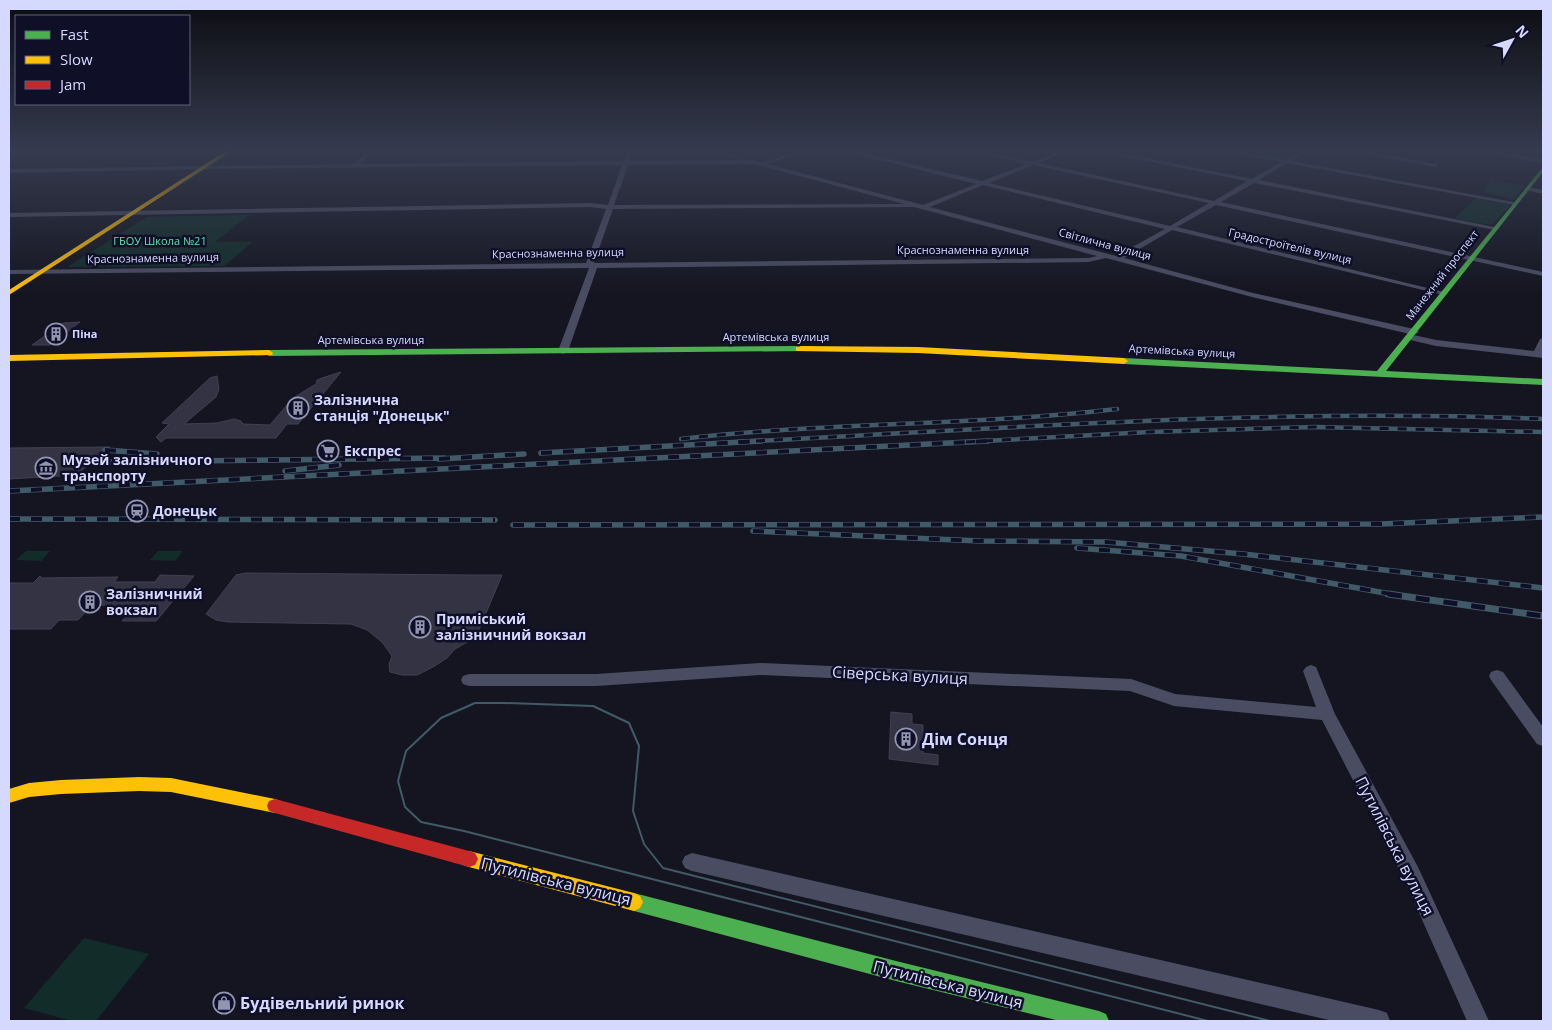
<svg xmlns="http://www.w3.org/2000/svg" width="1552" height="1030" font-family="'Open Sans',sans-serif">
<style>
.green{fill:#122d29}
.building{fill:#333343;stroke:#404055}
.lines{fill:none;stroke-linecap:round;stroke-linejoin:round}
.street{fill:#4a4d62;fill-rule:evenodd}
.fast{fill:#4caf50;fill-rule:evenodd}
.slow{fill:#ffc107;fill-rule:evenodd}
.jam{fill:#c62828;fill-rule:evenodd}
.tram{stroke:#405b67;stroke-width:2}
.rail-far2-casing{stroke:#405b67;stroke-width:4.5}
.rail-far1-casing{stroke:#405b67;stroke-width:5.5}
.rail-casing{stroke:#405b67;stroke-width:7}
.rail-far2{stroke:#0f1027;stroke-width:3;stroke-dasharray:9;stroke-linecap:butt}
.rail-far1{stroke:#0f1027;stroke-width:4;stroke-dasharray:11;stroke-linecap:butt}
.rail{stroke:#0f1027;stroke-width:5;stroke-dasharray:14;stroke-linecap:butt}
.labels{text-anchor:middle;stroke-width:5;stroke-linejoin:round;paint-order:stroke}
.far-park-label{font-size:11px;fill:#60e1a9;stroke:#0f1027}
.far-street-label{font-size:11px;fill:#d5d8ff;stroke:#0f1027}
.far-poi-label{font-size:11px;font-weight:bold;fill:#d5d8ff;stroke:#0f1027;text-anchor:start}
.poi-label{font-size:14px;font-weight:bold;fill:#d5d8ff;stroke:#0f1027;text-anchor:start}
.near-street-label{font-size:16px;fill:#d5d8ff;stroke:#0f1027}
.near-poi-label{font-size:16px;font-weight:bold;fill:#d5d8ff;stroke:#0f1027;text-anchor:start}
</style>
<rect width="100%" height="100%" fill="#151521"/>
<path class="green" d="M1226 149H1299L1282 159Z
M1491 180 1525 186 1513 201 1498 195 1484 193 1486 186Z
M1477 197 1511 205 1492 225 1454 219Z
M249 215 215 242H253L224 266 67 267 147 217Z
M26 551H50L41 561 16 560Z
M158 551H183L175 561 150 560Z
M84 938 149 954 96 1021H72L24 1008Z"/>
<path class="building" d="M80 322 50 345H32L63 323Z
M341 372 298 424H287L276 438H166L161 442 156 437 169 424 162 423 210 378 217 376 219 389 216 397 184 424 217 423 234 419 241 421 243 424 270 425 293 398 316 384 317 380 322 378Z
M110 447 76 475 9 479V448Z
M246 573 471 575H502L476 637 455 649 447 658 433 667 417 675H402L390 672 389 664 392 656 382 642 367 630 351 624 228 622 216 620 206 614 236 575Z
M160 575 194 576 156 621H122L135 606 92 605 78 620H59L51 629H9V583H33L40 576 42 578 118 577 114 582H155Z
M891 712 912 714V724L923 725V753L938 755V765L889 759Z"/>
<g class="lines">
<path class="street" d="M18 149H26L9 158V154Z
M369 149H376L361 164 624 161 628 149H634L629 161 742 160 703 149C722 149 747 163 762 162 779 160 794 149 812 149L767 164 923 205 976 184 836 149H847L982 181 1027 164 964 149C987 149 1008 159 1030 161 1043 162 1057 149 1072 149L1039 163 1214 201 1247 181 1087 149H1100L1252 179 1281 162 1214 149H1228L1285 160 1303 149H1311L1292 161 1518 203 1515 205 1287 163 1259 180 1499 228 1495 230 1254 183 1221 202 1543 272V276L1216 205 1177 227 1448 293 1444 295 1172 230 1124 258 1253 293 1414 329 1419 332 1414 335 1252 297 1106 258 1089 262 597 268 568 351 563 354 558 351 589 268 9 274V270L586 263 606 209 590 207 9 217V213L590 203 608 205 622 165 200 169 9 173V169L354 164ZM754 164 758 165 904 204 614 205 628 165ZM1033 165 1209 203 1170 226 989 183ZM983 185 1165 229 1116 256 930 207ZM914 207 1097 256 1089 258 594 263 613 209Z
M1340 149H1355L1439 165 1436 167Z
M1469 149H1484L1543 159V163Z
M1527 187 1543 190V194L1525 190 1524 189Z
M1409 334 1436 340 1534 351 1540 339 1543 338V358L1436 346 1406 339 1404 337Z
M760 663 1131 679 1175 694 1316 707 1303 671 1306 667 1311 665 1316 667 1335 714 1418 867 1489 1021H1467L1404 879 1322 720 1174 706 1130 691 760 675 596 686H469L463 684 461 680 463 676 469 674H596Z
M1497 670 1503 672 1543 727V746L1537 744 1491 680 1489 676 1491 672Z
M692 853 1379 1010 1387 1013 1390 1021H1333L692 871 685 868 682 862 685 856Z"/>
<path class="fast" d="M1543 167V172L1386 371 1543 379V385L1124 364 1120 361 1124 358 1377 371Z
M799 346 803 349 802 351 269 356 265 353 269 350Z
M634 893 896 961 1099 1011 1106 1014 1109 1021H1060L896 981 634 911 628 908 625 902 628 896Z"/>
<path class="slow" d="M229 149H235L9 295V290Z
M799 346 918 347 1124 358 1128 361 1124 364 918 353 796 351V347Z
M269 350 273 353 272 355 9 361V355Z
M139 777 171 778 275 799 281 801 283 806 281 811 275 813 171 792 139 791 61 794 29 797 9 803V789L29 783 61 780Z
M469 851 634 893 640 896 643 902 640 908 634 911 469 867 463 865 460 859 463 853Z"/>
<path class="jam" d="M275 799 469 851 475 853 478 859 475 865 469 867 275 813 269 811 267 806 269 801Z"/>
<path class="tram" d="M1208 1021 464 831 421 822 405 807 398 781 406 751 441 718 475 703H505L593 706 629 723 639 746 633 811 644 844 663 868 1270 1021"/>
<g class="rail-far2-casing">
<path id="rail-far2" d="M681 439C826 422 972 426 1117 409
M738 442C1006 428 1274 408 1543 419
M966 442 1149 432 1315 427 1543 432"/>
</g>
<g class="rail-far1-casing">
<path id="rail-far1" d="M105 450 157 454
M541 453 761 441
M439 459 524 454
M92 462 444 458
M285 471 339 465
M9 491 988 441
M9 519 495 520
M513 525 1381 524 1543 517
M753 531 980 541 1106 542 1243 554 1543 588
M1077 548 1181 556 1396 595"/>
</g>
<g class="rail-casing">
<path id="rail" d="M1388 594 1543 616"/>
</g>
<use href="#rail-far2" class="rail-far2"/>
<use href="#rail-far1" class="rail-far1"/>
<use href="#rail" class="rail"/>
</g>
<linearGradient id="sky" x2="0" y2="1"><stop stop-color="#0c0c12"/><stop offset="0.51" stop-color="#353b4e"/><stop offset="1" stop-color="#353b4e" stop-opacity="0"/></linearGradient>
<rect width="1552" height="294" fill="url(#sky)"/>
<defs>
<g id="building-ring" transform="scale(1.125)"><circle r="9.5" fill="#0f1027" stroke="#9294b1" stroke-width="1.5"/><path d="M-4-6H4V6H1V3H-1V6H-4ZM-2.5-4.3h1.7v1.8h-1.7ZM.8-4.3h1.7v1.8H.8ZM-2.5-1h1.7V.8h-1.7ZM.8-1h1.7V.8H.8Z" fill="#9294b1"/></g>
<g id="supermarket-ring" transform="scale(1.125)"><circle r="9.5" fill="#0f1027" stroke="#9294b1" stroke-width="1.5"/><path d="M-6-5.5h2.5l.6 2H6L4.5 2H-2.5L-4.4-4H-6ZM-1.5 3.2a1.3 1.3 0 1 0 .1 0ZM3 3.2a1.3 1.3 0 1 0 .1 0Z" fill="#9294b1"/></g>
<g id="museum-ring" transform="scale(1.125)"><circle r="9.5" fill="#0f1027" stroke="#9294b1" stroke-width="1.5"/><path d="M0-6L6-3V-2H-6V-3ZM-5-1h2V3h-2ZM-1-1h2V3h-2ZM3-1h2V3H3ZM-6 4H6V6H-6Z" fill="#9294b1"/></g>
<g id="station-ring" transform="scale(1.125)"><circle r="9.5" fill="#0f1027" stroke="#9294b1" stroke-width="1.5"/><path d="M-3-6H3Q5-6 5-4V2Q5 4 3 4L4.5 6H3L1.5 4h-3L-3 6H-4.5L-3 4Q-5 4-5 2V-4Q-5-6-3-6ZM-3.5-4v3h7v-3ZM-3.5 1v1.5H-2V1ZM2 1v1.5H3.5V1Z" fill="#9294b1"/></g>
<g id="shop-ring" transform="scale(1.125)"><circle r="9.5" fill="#0f1027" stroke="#9294b1" stroke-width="1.5"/><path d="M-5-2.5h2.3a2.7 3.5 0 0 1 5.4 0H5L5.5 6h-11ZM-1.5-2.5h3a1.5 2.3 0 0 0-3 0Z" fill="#9294b1"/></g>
</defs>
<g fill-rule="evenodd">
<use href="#building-ring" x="56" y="334"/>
<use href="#building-ring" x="298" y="408"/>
<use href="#supermarket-ring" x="328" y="451"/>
<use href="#museum-ring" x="46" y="468"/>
<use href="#station-ring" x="137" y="511"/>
<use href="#building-ring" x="90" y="602"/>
<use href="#building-ring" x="420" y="627"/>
<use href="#building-ring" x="906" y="739"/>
<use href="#shop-ring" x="224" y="1003"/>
</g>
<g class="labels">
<g class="far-park-label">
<text x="160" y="245">ГБОУ Школа №21</text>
</g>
<g class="far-street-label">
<text transform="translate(1105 244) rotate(15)" y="4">Світлична вулиця</text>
<text transform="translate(1290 246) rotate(13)" y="4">Градостроїтелiв вулиця</text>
<text x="963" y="254">Краснознаменна вулиця</text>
<text transform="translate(558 253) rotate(-1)" y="4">Краснознаменна вулиця</text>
<text transform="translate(153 258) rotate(-1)" y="4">Краснознаменна вулиця</text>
<text transform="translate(1442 275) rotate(-52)" y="4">Манежний проспект</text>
<text x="776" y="341">Артемівська вулиця</text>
<text x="371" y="344">Артемівська вулиця</text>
<text transform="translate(1182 351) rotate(3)" y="4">Артемівська вулиця</text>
</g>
<g class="far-poi-label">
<text x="72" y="338">Піна</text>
</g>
<g class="poi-label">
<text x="314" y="405">Залізнична<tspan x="314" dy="16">станція "Донецьк"</tspan></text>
<text x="344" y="456">Експрес</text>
<text x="62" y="465">Музей залізничного<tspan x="62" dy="16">транспорту</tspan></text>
<text x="153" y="516">Донецьк</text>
<text x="106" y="599">Залізничний<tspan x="106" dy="16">вокзал</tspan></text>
<text x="436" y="624">Приміський<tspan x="436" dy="16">залізничний вокзал</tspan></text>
</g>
<g class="near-street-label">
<text transform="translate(900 675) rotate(3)" y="6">Сіверська вулиця</text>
<text transform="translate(1395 846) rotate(63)" y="6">Путилівська вулиця</text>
<text transform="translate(556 881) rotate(14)" y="6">Путилівська вулиця</text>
<text transform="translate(948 984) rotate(14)" y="6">Путилівська вулиця</text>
</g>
<g class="near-poi-label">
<text x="922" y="745">Дім Сонця</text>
<text x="240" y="1009">Будівельний ринок</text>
</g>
</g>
<rect width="1552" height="1030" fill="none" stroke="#d5d8ff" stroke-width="20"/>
<rect x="15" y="15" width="175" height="90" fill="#0f1027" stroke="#5e607d"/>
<rect x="25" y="31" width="25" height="8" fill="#4caf50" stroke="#5e607d"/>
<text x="60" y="40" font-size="15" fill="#d5d8ff">Fast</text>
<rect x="25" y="56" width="25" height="8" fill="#ffc107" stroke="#5e607d"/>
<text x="60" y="65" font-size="15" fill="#d5d8ff">Slow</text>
<rect x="25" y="81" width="25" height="8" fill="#c62828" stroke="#5e607d"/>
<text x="60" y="90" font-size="15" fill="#d5d8ff">Jam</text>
<g transform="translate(1512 40) rotate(50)" stroke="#0f1027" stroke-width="4" paint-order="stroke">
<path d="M0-4L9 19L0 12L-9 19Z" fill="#d5d8ff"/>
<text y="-8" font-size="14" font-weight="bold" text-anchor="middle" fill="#d5d8ff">N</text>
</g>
</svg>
